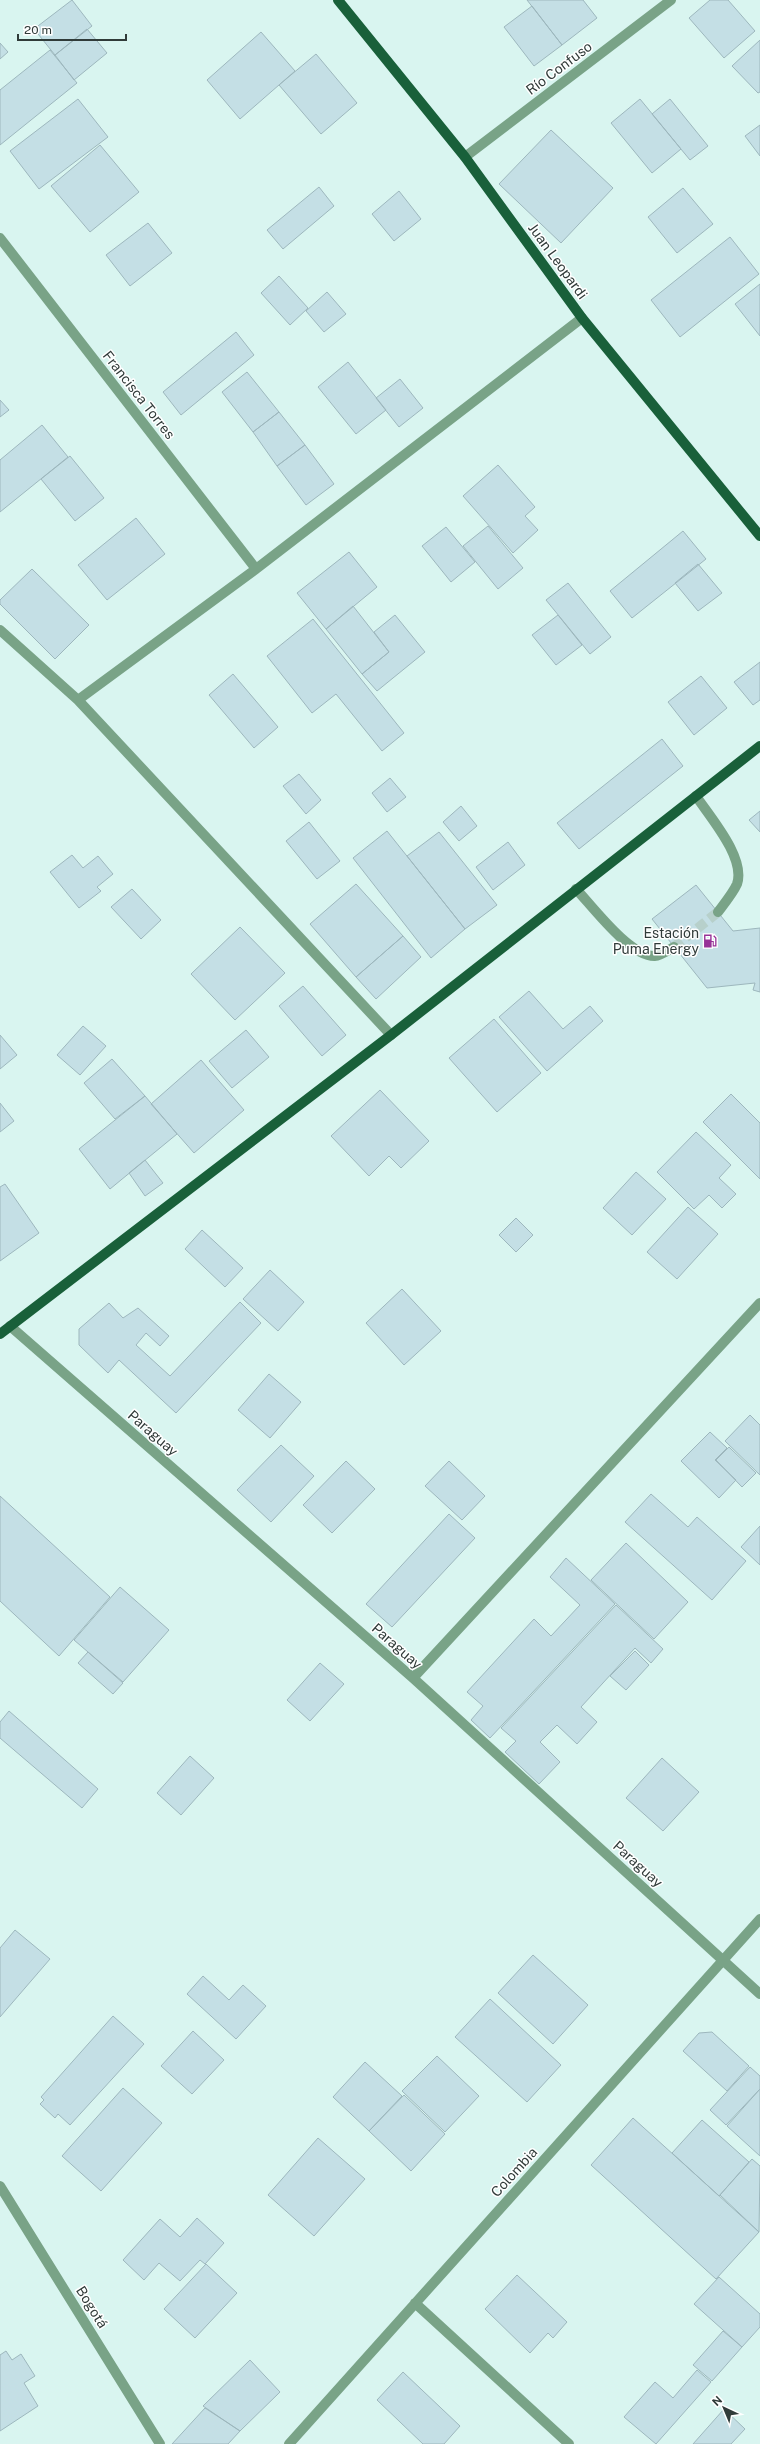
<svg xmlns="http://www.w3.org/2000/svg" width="760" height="2444" font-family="'Public Sans',sans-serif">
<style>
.building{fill:#c4dfe5;stroke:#9db7bd}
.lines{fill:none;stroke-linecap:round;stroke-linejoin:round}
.minor-tunnel{stroke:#b7d0cb;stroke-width:10;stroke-dasharray:10 5;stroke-linecap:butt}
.minor{stroke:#79a387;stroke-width:10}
.major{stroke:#19603a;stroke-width:10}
.labels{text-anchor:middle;stroke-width:3;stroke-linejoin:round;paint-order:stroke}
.street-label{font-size:14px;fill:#303b39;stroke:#fff}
.poi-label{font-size:14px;fill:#303b39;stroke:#fff;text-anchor:end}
</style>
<rect width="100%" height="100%" fill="#d9f5f0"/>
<path class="building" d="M72 0 92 26 55 55 34 29Z
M527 0H583L597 18 562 45Z
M710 0H728L755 31 724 58 689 18Z
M532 6 562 45 534 66 504 27Z
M87 29 107 53 74 80 55 55Z
M261 32 295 71 240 119 207 80Z
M760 40V92L758 93 732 66Z
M0 43 8 52 0 59Z
M50 50 77 83 0 145V90Z
M316 54 357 103 321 134 279 85Z
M78 99 108 137 39 189 10 151Z
M640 99 681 149 652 173 611 123Z
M670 99 708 146 690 160 652 114Z
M760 125V156L745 136Z
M551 130 613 188 561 243 499 184Z
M100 145 139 192 90 232 51 186Z
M319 187 334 206 283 249 267 230Z
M683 188 713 224 677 253 648 217Z
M399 191 421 219 394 241 372 214Z
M148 223 172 253 130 286 106 255Z
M730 237 759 274 680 337 651 300Z
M279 276 308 308 290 325 261 293Z
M760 284V336L735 304Z
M327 292 346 314 324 332 306 311Z
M236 332 254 355 181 415 163 392Z
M348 362 386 410 356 434 318 387Z
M247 372 279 412 253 432 222 392Z
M400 379 423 408 399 427 376 398Z
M0 400 9 410 0 417Z
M279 412 305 445 277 466 253 432Z
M42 425 68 457 0 512V460Z
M305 445 334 484 306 505 277 466Z
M70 456 104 498 75 521 41 479Z
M498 465 535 507 525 516 538 530 513 553 463 496Z
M136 518 165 554 107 600 78 565Z
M488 526 523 568 498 589 463 546Z
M446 527 475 562 451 582 422 546Z
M683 531 706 559 632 618 610 591Z
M349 552 377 587 326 629 297 593Z
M698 564 722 593 698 611 675 583Z
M32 569 89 625 55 659 0 604V600Z
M568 583 611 637 590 654 546 600Z
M353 606 389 652 362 674 326 629Z
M395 615 425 652 377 691 362 674 389 652 374 632Z
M558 615 582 645 556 665 532 635Z
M313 619 404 733 382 751 336 694 312 713 267 656Z
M760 662V700L753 705 734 682Z
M233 674 278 727 254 748 209 695Z
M701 676 727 708 694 735 668 702Z
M662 739 683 766 579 849 557 823Z
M299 774 321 800 306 814 283 786Z
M390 778 406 797 387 812 372 793Z
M461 806 477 826 459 841 443 822Z
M760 811V832L749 820Z
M309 822 340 861 317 879 286 841Z
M387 831 465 929 431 958 353 858Z
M439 832 497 905 465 929 407 856Z
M508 842 525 865 493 890 476 867Z
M72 855 83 868 98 856 113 874 97 887 101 891 79 908 50 872Z
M356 884 403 936 356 977 310 924Z
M696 885 733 931 760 928V992L753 990 755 983 707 988 652 919Z
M132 889 161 920 141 939 111 907Z
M240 927 285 973 235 1020 191 974Z
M403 936 421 957 376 999 356 977Z
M303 986 346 1035 322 1056 279 1006Z
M529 991 563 1029 590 1006 603 1021 547 1071 499 1017Z
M494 1019 541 1073 497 1112 449 1058Z
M83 1026 106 1046 80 1075 57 1055Z
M246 1030 269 1057 232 1088 209 1061Z
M0 1035 17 1055 0 1069Z
M112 1059 145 1096 115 1119 84 1083Z
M201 1060 244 1110 194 1153 151 1104Z
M380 1090 429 1141 401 1168 389 1156 369 1176 331 1136Z
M731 1094 760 1123V1179L703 1122Z
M145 1096 177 1134 110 1189 79 1149Z
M0 1103 14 1121 0 1132Z
M696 1132 731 1165 719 1178 736 1194 722 1208 709 1195 694 1209 657 1172Z
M145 1160 163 1183 145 1196 129 1173Z
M636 1172 666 1199 632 1235 603 1208Z
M5 1184 39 1233 0 1261V1187Z
M688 1207 718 1234 677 1279 647 1252Z
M516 1218 533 1235 516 1252 499 1235Z
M202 1230 243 1268 225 1287 185 1249Z
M270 1270 304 1302 278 1331 243 1299Z
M402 1289 441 1331 404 1365 366 1323Z
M240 1302 261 1323 176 1413 119 1360 108 1373 79 1345V1329L109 1303 123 1318 138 1308 169 1336 160 1346 146 1333 136 1345 170 1376Z
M269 1374 301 1402 270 1438 238 1410Z
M750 1415 760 1425V1475L725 1441Z
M710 1432 727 1448 715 1460 736 1480 719 1498 681 1461Z
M281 1445 314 1476 271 1522 237 1490Z
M729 1447 756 1473 742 1487 716 1460Z
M346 1461 375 1489 332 1533 303 1505Z
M449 1461 485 1496 462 1520 425 1486Z
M651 1494 688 1527 697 1517 746 1561 712 1600 625 1522Z
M0 1496 110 1597 59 1656 0 1601Z
M449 1514 475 1538 392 1627 366 1604Z
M760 1526V1565L741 1547Z
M626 1543 688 1602 654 1639 591 1580Z
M566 1558 615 1604 490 1738 471 1720 483 1706 467 1692 534 1619 551 1636 580 1605 550 1577Z
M120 1587 169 1630 123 1682 74 1640Z
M616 1605 663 1649 651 1663 635 1648 581 1707 597 1722 577 1744 557 1725 540 1742 560 1762 539 1784 505 1752 516 1741 501 1728Z
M635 1651 649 1665 626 1690 610 1676Z
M88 1652 123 1683 113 1694 78 1663Z
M320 1663 344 1684 310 1721 287 1700Z
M9 1711 98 1789 82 1808 0 1738V1722Z
M190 1756 214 1778 181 1815 157 1793Z
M662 1758 699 1792 663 1831 626 1798Z
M15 1930 50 1959 0 2017V1948Z
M533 1955 588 2005 553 2044 498 1993Z
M203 1976 229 2000 243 1985 266 2006 236 2039 187 1994Z
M490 1999 561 2065 527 2102 455 2037Z
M113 2016 144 2044 70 2125 58 2114 55 2118 40 2104 44 2100 41 2097Z
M193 2031 224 2060 192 2094 161 2066Z
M712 2032 749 2066 727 2091 683 2051 699 2033Z
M437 2056 479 2096 445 2132 402 2091Z
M365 2062 402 2096 369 2131 333 2097Z
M750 2067 760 2076V2089L726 2125 710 2110Z
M123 2088 162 2123 101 2191 62 2156Z
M760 2089V2156L727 2126Z
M404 2095 445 2134 411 2171 369 2131Z
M633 2118 759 2232 716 2279 591 2165Z
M702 2120 749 2162 719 2196 672 2153Z
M318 2138 365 2179 314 2236 268 2195Z
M752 2159 760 2166 759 2232 720 2195Z
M197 2218 224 2243 205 2264 200 2260 180 2281 159 2263 144 2280 123 2260 160 2219 180 2237Z
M206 2264 237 2293 195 2338 164 2309Z
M517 2275 567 2322 553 2338 548 2333 530 2353 485 2309Z
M719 2277 760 2314V2327L742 2347 694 2304Z
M723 2331 742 2347 712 2381 693 2365Z
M6 2351 12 2360 21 2354 35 2376 24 2383 38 2406 0 2431V2355Z
M250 2360 280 2392 240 2431 203 2406Z
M697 2370 711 2382 656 2444 624 2417 655 2382 673 2398Z
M403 2372 460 2426 444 2444H423L377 2400Z
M205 2408 240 2431 228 2444H172Z
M724 2409 745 2429 731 2444H693Z"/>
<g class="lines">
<path class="minor-tunnel" d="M674 947 718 912"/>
<path class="minor" d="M465 157 671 0
M0 238 256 569
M0 630 78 700 391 1035
M78 700 256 569 582 318
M696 796C710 817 746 858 737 884 733 893 724 904 718 912
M576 889C593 907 630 957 655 956 660 956 669 950 674 947
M10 1326 413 1678 760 1994
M413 1678 760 1303
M0 2186 160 2444
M415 2303 569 2444
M289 2444 760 1919"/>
<path class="major" d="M338 0 465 157 582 318 760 536
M0 1334 391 1035 760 746"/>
</g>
<defs>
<g id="fuel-bare" transform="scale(1.08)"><path d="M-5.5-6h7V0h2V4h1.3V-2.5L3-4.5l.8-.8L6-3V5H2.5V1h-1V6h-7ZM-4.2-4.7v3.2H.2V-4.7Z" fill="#973197" stroke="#fff" stroke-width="2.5" paint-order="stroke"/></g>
</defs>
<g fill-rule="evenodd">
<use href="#fuel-bare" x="710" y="941"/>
</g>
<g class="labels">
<g class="street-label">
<text transform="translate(559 68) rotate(-37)" y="5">Río Confuso</text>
<text transform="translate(558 261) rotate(54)" y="5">Juan Leopardi</text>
<text transform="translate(139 395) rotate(52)" y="5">Francisca Torres</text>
<text transform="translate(153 1433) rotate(41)" y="5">Paraguay</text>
<text transform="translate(397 1646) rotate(41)" y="5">Paraguay</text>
<text transform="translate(638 1864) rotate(42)" y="5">Paraguay</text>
<text transform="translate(514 2172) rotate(-48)" y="5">Colombia</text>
<text transform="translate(92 2307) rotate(58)" y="5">Bogotá</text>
</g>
<g class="poi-label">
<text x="699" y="938">Estación<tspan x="699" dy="16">Puma Energy</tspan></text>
</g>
</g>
<g transform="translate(724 2408) rotate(316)" stroke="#ffffff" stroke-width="3" paint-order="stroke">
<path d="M0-3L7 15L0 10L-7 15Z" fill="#303b39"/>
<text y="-6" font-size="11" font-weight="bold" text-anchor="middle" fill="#303b39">N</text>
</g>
<path d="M18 34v6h108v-6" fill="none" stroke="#303b39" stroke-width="2"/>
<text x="24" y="34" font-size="12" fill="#303b39" stroke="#ffffff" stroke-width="3" paint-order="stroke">20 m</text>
</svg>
